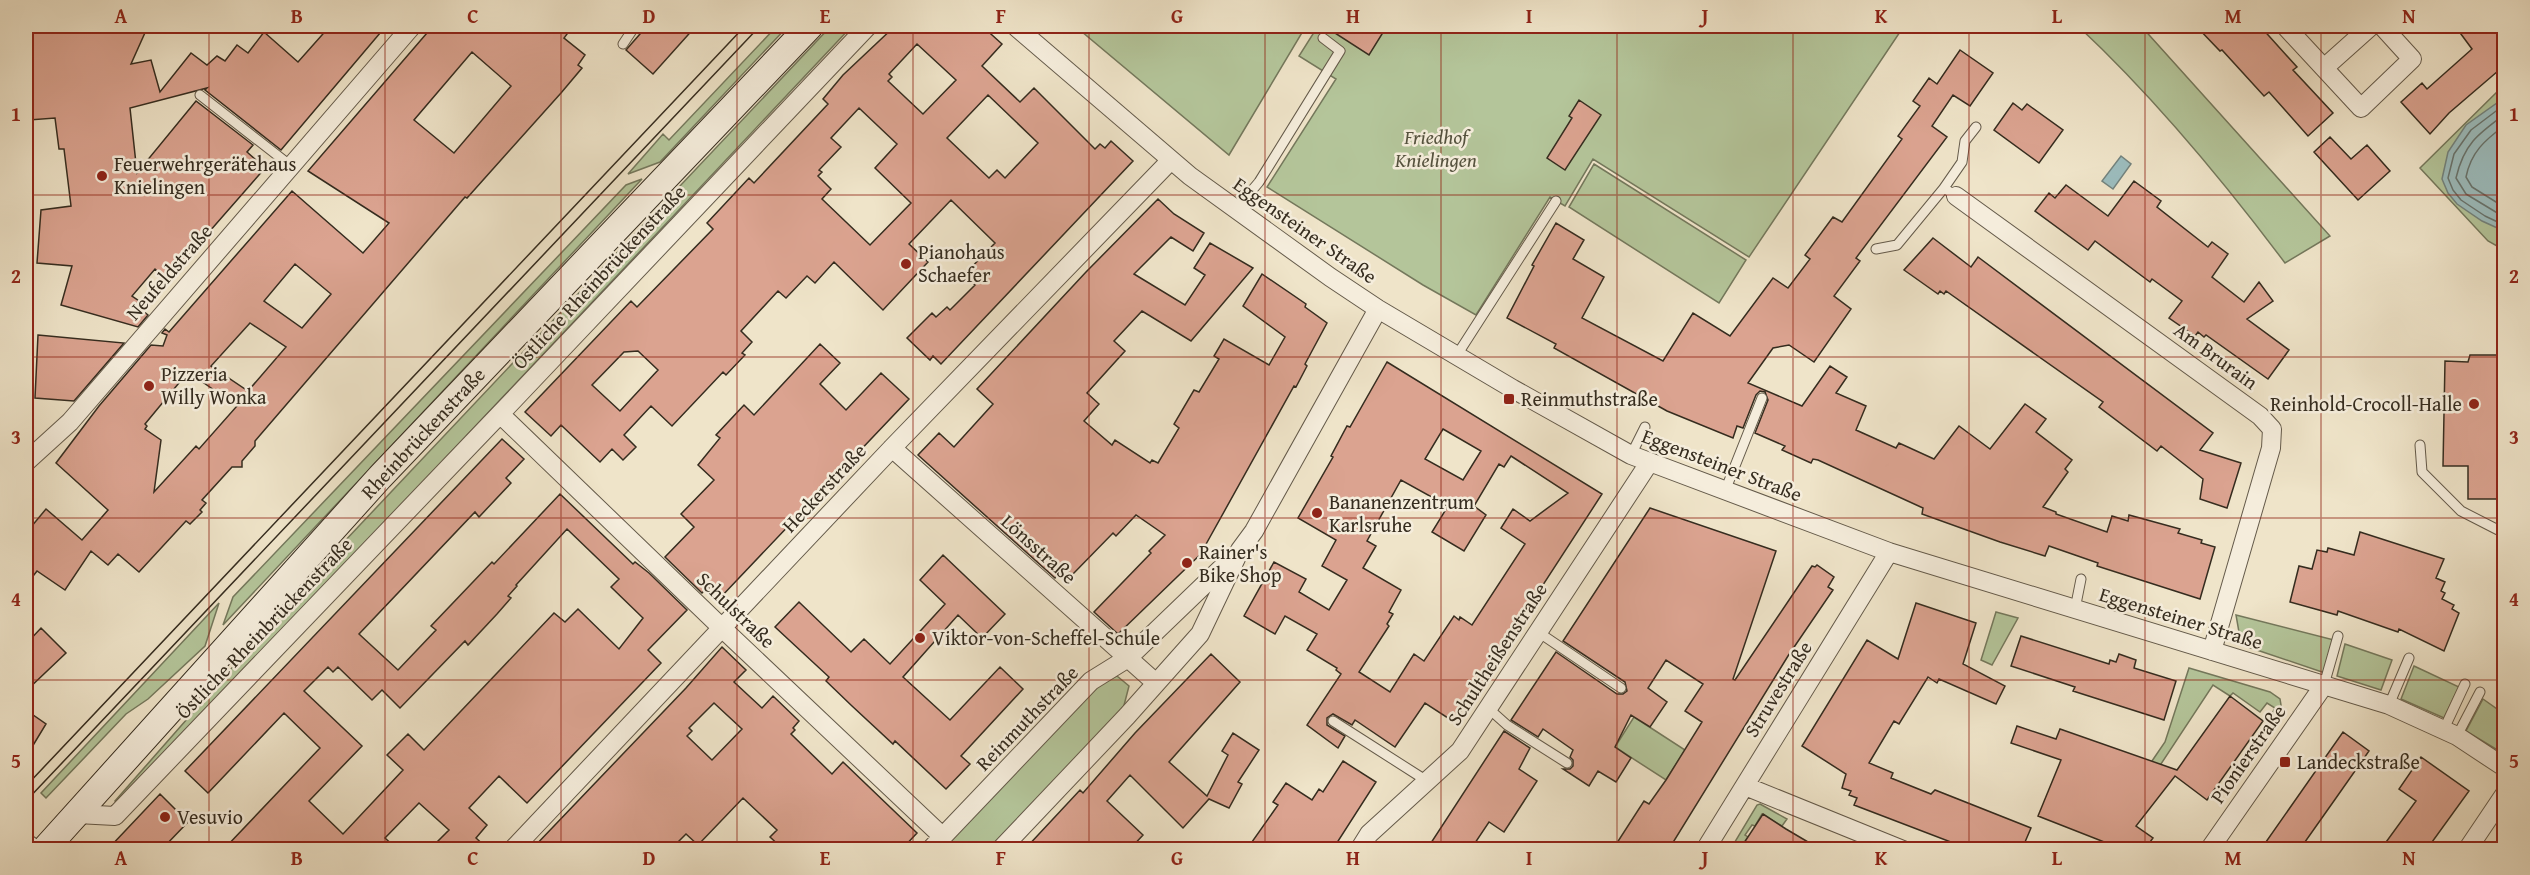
<svg xmlns="http://www.w3.org/2000/svg" width="2530" height="875" font-family="'Gentium Book Plus',serif">
<style>
.green{fill:#b4c59a;stroke:#74785c;stroke-width:1.5}
.water{fill:#9cbdbe;stroke:#73837e;stroke-width:1.5}
.lines{fill:none;stroke-linecap:round;stroke-linejoin:round}
.shore{stroke:#68746e;stroke-width:1.5}
.building{fill:#dba390;stroke:#352c1f;stroke-width:1.5;fill-rule:evenodd}
.service-casing{stroke:#645a4a;stroke-width:11}
.minor-casing{stroke:#645a4a;stroke-width:20}
.secondary-casing{stroke:#352c1f;stroke-width:28}
.service{stroke:#f5eddc;stroke-width:9}
.minor{stroke:#f5eddc;stroke-width:18}
.secondary{stroke:#f5eddc;stroke-width:26}
.tram{stroke:#352c1f;stroke-width:1.5}
.grid{fill:none;stroke:#8f2418;stroke-width:1.5;stroke-opacity:0.55}
.poi-dot{fill:#8f2418;stroke:#f5eddc;stroke-width:2}
.labels{text-anchor:middle;stroke-width:5;stroke-linejoin:round;paint-order:stroke}
.park-label{font-size:20px;font-style:italic;fill:#55523e;stroke:#f5eddc}
.poi-label{font-size:20px;fill:#352c1f;stroke:#f5eddc;text-anchor:start}
.street-label{font-size:20px;fill:#352c1f;stroke:#f5eddc}
.neatline{fill:none;stroke:#8f2418;stroke-width:2}
.grid-label{font-size:20px;text-anchor:middle;font-weight:bold;fill:#8f2418}
</style>
<rect width="100%" height="100%" fill="#efe4c9"/>
<filter id="stains"><feTurbulence type="fractalNoise" baseFrequency=".00333" numOctaves="4"/><feColorMatrix values="0 0 0 0 .2 0 0 0 0 .09 0 0 0 0 .02 0 0 0 .5 -.17"/></filter>
<radialGradient id="worn" r=".72"><stop offset=".6" stop-color="#630" stop-opacity="0"/><stop offset="1" stop-color="#630" stop-opacity=".3"/></radialGradient>
<path class="green" d="M777 26H788L660 162 628 174 663 134 669 140Z
M831 26H852L119 805 115 801 325 562Z
M1075 26H1306L1229 155Z
M1318 26H1904L1749 257 1593 159 1565 206 1550 197 1476 315 1423 285 1267 187 1336 79 1299 56Z
M2078 26H2141L2330 236 2285 263C2222 179 2154 97 2078 26Z
M2504 85V250L2488 241 2420 168Z
M1594 164 1746 260 1719 303 1569 207Z
M642 179 223 625 233 597 626 185Z
M219 603 205 646 148 699 126 714 46 798 41 793Z
M1996 612 2018 618 1992 665 1981 660Z
M2236 615 2334 640 2325 673 2248 647 2240 638Z
M2345 644 2392 660 2381 690 2337 676Z
M2414 666 2459 687 2444 718 2401 699Z
M2189 668 2270 692 2280 699 2282 711 2277 720 2271 715 2275 708 2267 703 2260 712 2233 693 2230 696 2213 685 2157 770 2139 787 2152 761 2165 742Z
M1117 676 1129 686 1122 713 993 849 939 850 1091 684Z
M2483 699 2504 714V754L2466 731Z
M1634 717 1685 750 1666 780 1615 747Z
M1760 804 1787 819 1782 826 1762 814 1755 826 1752 825 1745 835 1748 837 1740 849 1730 850 1757 805Z"/>
<path class="water" d="M2504 98V231L2482 221 2457 204 2448 193 2442 179 2448 152 2466 125Z
M2121 156 2131 164 2113 189 2102 181Z"/>
<g class="lines">
<path class="shore" d="M2504 105 2471 130 2454 154 2448 178 2453 190 2461 200 2485 216 2504 225
M2504 115C2478 134 2464 144 2456 178L2466 194 2504 217
M2504 126C2485 140 2471 152 2466 177L2472 187 2504 207"/>
</g>
<path class="building" d="M26 26H148L131 64 151 60 160 92 191 53 207 65 217 56 225 61 237 45 248 53 264 32 298 62 330 26H386L281 150 205 90 207 88 130 108 137 173 196 101 253 145 247 152 265 168 167 280 155 269 132 296 139 301 136 305 148 315 138 327 61 305 72 266 37 263 41 210 71 206 64 149H59L55 118 29 120 26 83Z
M433 26H573L564 38 585 55 578 65 582 68 561 93 467 198 465 197 261 434 255 441V446L242 461V467H232L202 500 206 503 200 510 202 512 190 524 186 521 139 572 118 554 108 565 91 551 65 590 37 571 26 585V533L46 509 82 540 108 510 56 463 99 406 151 345 163 346 167 335 162 333 165 329 169 332 292 191 363 253 389 223 308 171ZM472 52 511 86 454 153 414 120ZM295 264 331 294 302 328 264 301ZM250 323 286 347 248 391 211 366ZM188 372 237 406 199 449 196 446 154 492 161 440 145 429 147 426 145 424Z
M647 26H696L653 74 626 50Z
M895 26H982L1002 44 982 66 1020 102 1034 88 1095 149 1100 144 1105 148 1111 141 1133 161 941 364 933 356 930 360 907 338 932 313 936 317 947 307 950 310 975 285 964 275 995 243 951 200 909 244 928 262 883 310 834 262 815 283 807 276 786 298 778 291 741 331 752 342 742 353 745 355 726 375 723 372 672 426 651 406 624 435 636 447 623 460 612 449 600 462 561 425 551 436 525 412 631 301 637 307 713 229 707 223 749 178 754 183 828 104 823 99 843 75ZM917 44 956 80 923 114 888 81 892 77 889 74ZM988 95 1038 143 1005 178 997 170 989 178 947 138ZM859 108 897 144 875 168 911 203 870 245 822 199 831 189 818 176 822 172 819 170 841 147 831 138ZM638 351 658 370 620 411 592 385 624 352Z
M1324 26H1387L1369 55Z
M2196 26H2260L2297 67 2293 70 2333 113 2308 136 2269 92 2264 96 2222 50 2220 51Z
M2455 26H2490L2505 41V65L2449 113 2430 134 2401 102 2422 83 2427 89 2472 49Z
M1960 50 1993 73 1970 106 1953 95 1932 126 1947 137 1856 258 1860 261 1834 296 1851 309 1814 362 1789 345 1773 348 1748 383 1802 406 1830 366 1847 377 1836 393 1866 406 1856 430 1896 448 1899 443 1934 459 1959 426 1990 449 2025 404 2046 419 2036 432 2072 460 2065 469 2068 472 2043 507 2056 512V514L2107 532 2112 516 2128 521 2129 515 2180 529 2178 533 2202 540 2201 543 2215 547 2200 599 2097 566 2098 563 2049 546 2045 556 2000 542 1922 514 1923 508 1818 460 1813 459 1811 463 1782 450 1785 446 1755 433 1768 400 1765 392 1760 391 1756 395 1743 428 1737 426 1733 438 1667 411 1554 348 1556 344 1507 318 1534 266 1532 265 1556 223 1584 240 1573 259 1604 277 1582 318 1663 361 1693 313 1730 336 1773 278 1788 288 1810 259 1805 255 1833 217 1842 222 1902 139 1898 136 1920 106 1913 101 1929 78 1937 84Z
M1579 100 1601 115 1565 170 1547 158 1572 118 1569 116Z
M2013 103 2022 110 2027 104 2063 130 2039 163 1994 130Z
M2330 137 2351 159 2367 145 2390 171 2358 200 2314 152Z
M2134 181 2161 201 2157 207 2208 247 2212 242 2228 254 2212 277 2244 302 2259 282 2273 301 2247 319 2289 350 2268 379 2206 335 2204 337 2198 332 2195 336 2169 318 2182 301 2152 279 2150 282 2095 241 2088 250 2035 211 2049 193 2055 198 2066 185 2108 216Z
M1158 199 1174 214 1204 233 1193 251 1171 237 1134 274 1185 305 1205 275 1194 268 1210 243 1253 268 1191 341 1142 311 1114 341 1125 351 1087 393 1099 404 1084 421 1112 445 1115 440 1150 463 1152 460 1158 463 1179 428 1174 424 1194 390 1199 392 1219 359 1214 356 1224 339 1269 365 1285 337 1243 306 1262 274 1306 304 1305 307 1327 323 1305 364 1307 366 1296 387 1294 386 1205 546 1207 548 1118 634 1094 612 1151 553 1149 551 1165 535 1136 515 1116 536 1113 533 1072 575 1064 568 1055 578 918 455 939 433 954 447 993 404 977 389 1086 272Z
M1933 238 1971 267 1978 257 2213 433 2200 450 2241 463 2227 508 2200 499 2203 479 2161 446 2157 451 2099 407 2103 402 1946 291 1944 294 1940 291 1938 294 1904 270Z
M38 335 124 343 74 401 35 398Z
M820 344 840 363 820 384 846 410 881 373 909 399 720 598 708 587 702 593 665 557 694 527 681 514 714 480 698 465 720 438 716 435 744 405 754 415Z
M2470 355H2505V499H2468V466H2443L2445 361 2468 362Z
M1387 362 1602 494 1454 722 1425 703 1395 747 1355 720 1352 725 1333 714 1327 718V725L1345 736 1338 748 1307 725 1341 674 1336 670 1337 668 1307 650 1317 634 1285 616 1275 634 1244 616 1274 562 1306 579 1299 592 1329 610 1347 580 1322 566 1336 540 1298 518 1333 457 1331 456 1347 426 1350 427ZM1443 429 1481 451 1463 480 1425 459ZM1511 456 1568 493 1530 521 1513 509 1501 528 1525 544 1472 625 1460 617 1459 620 1454 616 1424 661 1414 654 1390 692 1359 672 1389 626 1387 624 1393 614 1389 612 1401 590 1363 568 1376 546 1367 541 1401 480 1448 506 1432 532 1464 551 1486 515 1474 506 1499 464 1504 467Z
M502 439 524 459 506 478 511 483 479 517 475 512 359 634 398 670 436 630 431 626 492 562 494 564 560 494 633 564 635 562 649 573 687 610 648 650 661 663 527 803 499 776 469 808 487 825 476 838 488 849H430L449 830 419 803 385 838 397 849H224L320 748 284 713 208 793 185 771ZM567 529 619 579 611 587 643 618 619 649 578 609 565 622 554 613 424 750 408 734 387 755 403 770 343 834 309 801 362 746 304 691 328 667 333 672 338 667 372 700 382 690 400 708 465 641 468 645 497 614 511 598 508 596 517 586 516 585Z
M1650 508 1776 551 1733 679 1735 680 1812 566 1815 567 1817 565 1834 577 1828 587 1833 590 1788 656 1669 849H1613L1644 801 1649 804 1666 780 1702 722 1685 711 1703 684 1666 660 1648 688 1667 702 1650 727 1631 715 1615 747 1631 758 1616 782 1598 771 1589 786 1563 769H1570L1573 766V760L1570 757 1573 750 1543 729 1538 737 1511 720 1556 652 1617 694H1623L1627 691 1625 682 1563 641Z
M2360 532 2444 559 2436 578 2445 582 2441 591 2445 593 2442 599 2454 605 2452 609 2459 613 2444 651 2399 629 2398 632 2338 611 2337 615 2290 602 2299 566 2312 569 2317 550 2327 552 2328 548 2354 555Z
M943 555 1005 614 982 638 958 615 903 677 950 720 1000 667 1023 689 961 756 970 764 946 789 895 741 893 744 852 706 826 681 829 677 775 627 799 602 851 652 864 639 890 664 945 604 920 580Z
M1916 603 1976 623 1963 664 2005 686 1996 704 1939 679 1937 683 1928 677 1899 724 1894 721 1869 763 1893 773 1891 778 1931 794 1935 790 2031 828 2022 849H1969L1854 805 1857 798 1849 795 1851 791 1842 788 1846 774 1802 746 1867 640 1898 659Z
M41 628 66 653 26 691V644Z
M2021 636 2109 664 2110 660 2116 662 2119 654 2136 660 2134 668 2176 681 2164 720 2073 691 2075 687 2011 666Z
M722 647 746 670 734 682 762 708 773 696 799 721 793 728 795 730 791 734 832 774 843 762 917 833 902 849H783L770 837 777 830 743 798 698 845 686 834 671 849H532L686 688ZM714 703 742 729 712 760 687 736 692 731 689 728Z
M1211 654 1240 682 1169 762 1207 796 1228 755 1222 751 1233 733 1259 750 1238 782 1242 784 1229 808 1209 799 1183 828 1130 775 1107 801 1143 835 1130 849H1025L1080 790 1083 793 1135 733Z
M2230 696 2263 721 2207 800 2175 776 2136 826 2153 838 2145 849H2122L2038 816 2061 760 2011 743 2017 726 2056 739 2060 729 2177 770Z
M26 710 46 724 26 757Z
M1504 731 1530 748 1519 769 1537 781 1504 832 1489 822 1471 849H1427Z
M2343 732 2369 751 2336 798 2300 849H2261Z
M2421 757 2469 791 2427 849H2381L2416 801 2399 789Z
M1343 761 1376 782 1333 849H1247L1278 805 1273 802 1286 783 1312 800 1319 789 1323 792Z
M160 794 188 822 162 849H108Z
M1763 814 1786 829 1820 849H1740Z"/>
<g class="lines">
<g class="service-casing">
<path id="service" d="M623 44 635 26
M200 95 291 166
M1944 188 1962 162 1965 141 1976 127
M1236 209 1259 182 1340 51 1323 38
M1876 249 1897 245 1944 188 1956 196
M1457 355 1556 201
M2420 445 2422 472 2461 511 2504 533
M1631 455 1645 427
M1725 491 1762 398
M2075 609 2081 579
M1538 632 1621 688
M2324 685 2338 636
M2389 705 2409 658
M1488 708 1507 725 1567 763
M1333 721 1427 781
M2444 729 2465 684
M2457 736 2480 692"/>
</g>
<g class="minor-casing">
<path id="minor" d="M1015 26 1190 176 1330 277 1378 309 1513 389 1631 455 1889 552 2389 705 2457 736 2504 767
M2285 26 2361 108 2412 59 2382 26
M2324 68 2371 26
M1956 196 2260 416 2272 429 2271 448 2212 651
M500 414 722 628 943 837
M892 448 1156 683
M26 462 70 422 412 26
M1745 786 1903 850
M77 814 115 816 500 414 868 26
M26 843 37 850
M512 850 892 448 1171 160
M930 850 1091 681 1128 658 1230 560
M1000 850 1127 716 1200 634 1240 550 1254 531 1378 309
M1359 850 1369 834 1460 751 1649 463
M1705 850 1889 552
M2209 850 2324 685
M2467 850 2504 795"/>
</g>
<g class="secondary-casing">
<path id="secondary" d="M44 850 380 477 810 26"/>
</g>
<use href="#service" class="service"/>
<use href="#minor" class="minor"/>
<use href="#secondary" class="secondary"/>
<path class="tram" d="M26 786 745 26
M26 801 760 26"/>
</g>
<path class="grid" d="M209 26V850M385 26V850M561 26V850M737 26V850M913 26V850M1089 26V850M1265 26V850M1441 26V850M1617 26V850M1793 26V850M1969 26V850M2145 26V850M2321 26V850M26 195H2504M26 357H2504M26 518H2504M26 680H2504"/>
<g class="poi-dot">
<circle cx="102" cy="176" r="6"/>
<circle cx="906" cy="264" r="6"/>
<circle cx="149" cy="386" r="6"/>
<rect x="1503" y="393" width="12" height="12" rx="3"/>
<circle cx="2474" cy="404" r="6"/>
<circle cx="1317" cy="513" r="6"/>
<circle cx="1187" cy="563" r="6"/>
<circle cx="920" cy="638" r="6"/>
<rect x="2279" y="756" width="12" height="12" rx="3"/>
<circle cx="165" cy="817" r="6"/>
</g>
<g class="labels">
<g class="park-label">
<text x="1436" y="144">Friedhof<tspan x="1436" dy="23">Knielingen</tspan></text>
</g>
<g class="poi-label">
<text x="114" y="171">Feuerwehrgerätehaus<tspan x="114" dy="23">Knielingen</tspan></text>
<text x="918" y="259">Pianohaus<tspan x="918" dy="23">Schaefer</tspan></text>
<text x="161" y="381">Pizzeria<tspan x="161" dy="23">Willy Wonka</tspan></text>
<text x="1521" y="406">Reinmuthstraße</text>
<text x="2462" y="411" text-anchor="end">Reinhold-Crocoll-Halle</text>
<text x="1329" y="509">Bananenzentrum<tspan x="1329" dy="23">Karlsruhe</tspan></text>
<text x="1199" y="559">Rainer's<tspan x="1199" dy="23">Bike Shop</tspan></text>
<text x="932" y="645">Viktor-von-Scheffel-Schule</text>
<text x="2297" y="769">Landeckstraße</text>
<text x="177" y="824">Vesuvio</text>
</g>
<g class="street-label">
<text transform="translate(1305 230) rotate(35)" y="7">Eggensteiner Straße</text>
<text transform="translate(169 272) rotate(-49)" y="7">Neufeldstraße</text>
<text transform="translate(599 277) rotate(-47)" y="7">Östliche Rheinbrückenstraße</text>
<text transform="translate(2216 356) rotate(36)" y="7">Am Brurain</text>
<text transform="translate(423 433) rotate(-47)" y="7">Rheinbrückenstraße</text>
<text transform="translate(1722 465) rotate(21)" y="7">Eggensteiner Straße</text>
<text transform="translate(824 488) rotate(-47)" y="7">Heckerstraße</text>
<text transform="translate(1039 549) rotate(42)" y="7">Lönsstraße</text>
<text transform="translate(736 610) rotate(44)" y="7">Schulstraße</text>
<text transform="translate(2181 618) rotate(17)" y="7">Eggensteiner Straße</text>
<text transform="translate(264 628) rotate(-46)" y="7">Östliche Rheinbrückenstraße</text>
<text transform="translate(1497 654) rotate(-57)" y="7">Schultheißenstraße</text>
<text transform="translate(1778 689) rotate(-58)" y="7">Struvestraße</text>
<text transform="translate(1027 718) rotate(-46)" y="7">Reinmuthstraße</text>
<text transform="translate(2248 754) rotate(-55)" y="7">Pionierstraße</text>
</g>
</g>
<rect width="2530" height="875" fill="none" stroke="#efe4c9" stroke-width="66"/>
<rect x="33" y="33" width="2464" height="809" class="neatline"/>
<g class="grid-label">
<text x="121" y="23">A</text>
<text x="297" y="23">B</text>
<text x="473" y="23">C</text>
<text x="649" y="23">D</text>
<text x="825" y="23">E</text>
<text x="1001" y="23">F</text>
<text x="1177" y="23">G</text>
<text x="1353" y="23">H</text>
<text x="1529" y="23">I</text>
<text x="1705" y="23">J</text>
<text x="1881" y="23">K</text>
<text x="2057" y="23">L</text>
<text x="2233" y="23">M</text>
<text x="2409" y="23">N</text>
<text x="16" y="121">1</text>
<text x="2514" y="121">1</text>
<text x="16" y="283">2</text>
<text x="2514" y="283">2</text>
<text x="16" y="444">3</text>
<text x="2514" y="444">3</text>
<text x="16" y="606">4</text>
<text x="2514" y="606">4</text>
<text x="16" y="768">5</text>
<text x="2514" y="768">5</text>
<text x="121" y="865">A</text>
<text x="297" y="865">B</text>
<text x="473" y="865">C</text>
<text x="649" y="865">D</text>
<text x="825" y="865">E</text>
<text x="1001" y="865">F</text>
<text x="1177" y="865">G</text>
<text x="1353" y="865">H</text>
<text x="1529" y="865">I</text>
<text x="1705" y="865">J</text>
<text x="1881" y="865">K</text>
<text x="2057" y="865">L</text>
<text x="2233" y="865">M</text>
<text x="2409" y="865">N</text>
</g>
<rect width="100%" height="100%" filter="url(#stains)"/>
<rect width="100%" height="100%" fill="url(#worn)"/>
</svg>
